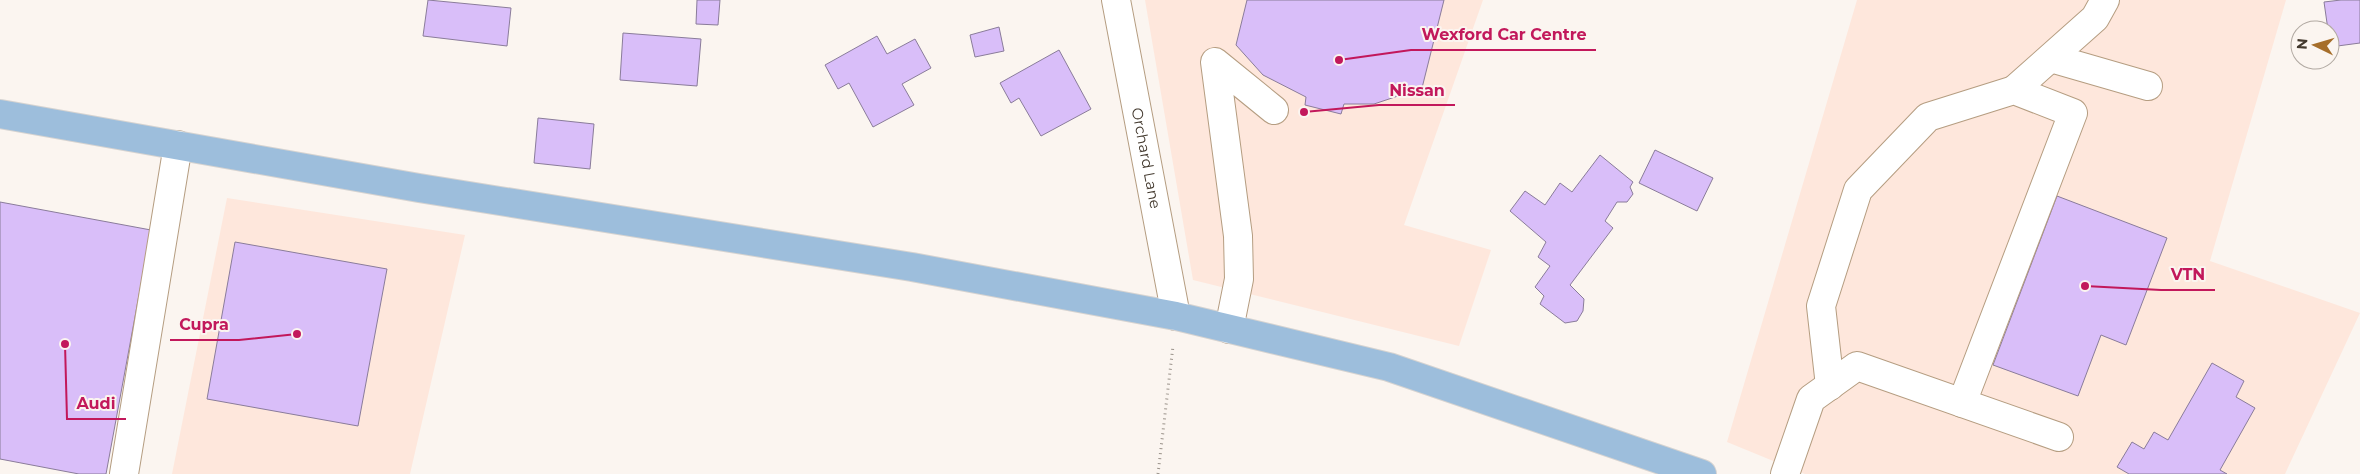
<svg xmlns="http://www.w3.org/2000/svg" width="2360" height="474" font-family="Montserrat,sans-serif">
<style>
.commercial{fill:#fee7dc}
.building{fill:#d9bef9;stroke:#8a7c9a}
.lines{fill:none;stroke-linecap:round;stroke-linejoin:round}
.minor-casing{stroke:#b59d81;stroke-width:30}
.major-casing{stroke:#d5d3d1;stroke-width:30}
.path{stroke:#9b938b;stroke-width:3;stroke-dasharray:1 4;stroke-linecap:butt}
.minor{stroke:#fff;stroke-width:28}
.major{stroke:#9dbedc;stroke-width:28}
.labels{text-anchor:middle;stroke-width:4;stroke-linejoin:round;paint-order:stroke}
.street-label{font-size:15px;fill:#42382d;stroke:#fbf5f0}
.leader{fill:none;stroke:#c2185b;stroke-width:2}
.callout-dot{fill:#c2185b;stroke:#fbf5f0;stroke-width:2}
.callout-label{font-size:16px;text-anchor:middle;font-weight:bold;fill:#c2185b;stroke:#fbf5f0;stroke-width:4;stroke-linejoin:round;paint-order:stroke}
</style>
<rect width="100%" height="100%" fill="#fbf5f0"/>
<path class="commercial" d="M1145 0H1483L1404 225 1491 250 1459 346 1193 280Z
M1857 0H2286L2210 261 2360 313 2285 474H1805L1727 442Z
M227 198 465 235 410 474H172Z"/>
<path class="building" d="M428 0 511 8 507 46 423 36Z
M697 0H720L718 25 696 24Z
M1247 0H1444L1422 88 1374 104H1344L1341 114 1305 105 1306 97 1263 75 1236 45Z
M2341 0H2360V43L2330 47V30H2328L2324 2Z
M999 27 1004 51 975 57 970 35Z
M623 33 701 39 697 86 620 80Z
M877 36 887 54 915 39 931 68 902 84 914 105 873 127 849 83 838 89 825 65Z
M1059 50 1091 109 1041 136 1019 98 1011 103 1000 83Z
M538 118 594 124 590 169 534 163Z
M1655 150 1713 178 1697 211 1639 183Z
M1600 155 1633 182 1630 187 1633 194 1627 202H1617L1605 221 1613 228 1570 285 1584 299 1583 311 1577 321 1565 323 1540 304 1544 296 1535 287 1550 266 1538 257 1546 242 1510 211 1525 191 1545 205 1560 183 1572 192Z
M2057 196 2167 238 2126 345 2101 335 2078 396 1993 365Z
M0 202 151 230 106 474H79L0 459Z
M235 242 387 269 358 426 207 399Z
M2212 363 2244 381 2236 397 2255 408 2220 470 2227 474H2129L2117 467 2132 442 2144 449 2154 432 2168 440Z"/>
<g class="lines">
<g class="minor-casing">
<g id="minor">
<path id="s1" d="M1116 0 1176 316"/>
<path d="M2051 58 2148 86"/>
<path d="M2014 90 2095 18 2105 0"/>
<path d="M1229 329 1239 279 1238 236 1215 62 1274 110"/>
<path d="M1830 386 1821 306 1858 190 1928 117 2014 90 2073 113 1962 403"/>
<path d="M124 474 178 145"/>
<path d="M1785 474 1811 399 1857 366 2059 437"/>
</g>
</g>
<g class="major-casing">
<path id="major" d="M0 114 419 188 912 267 1176 316 1389 367 1702 474"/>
</g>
<path class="path" d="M1158 474 1173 346"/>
<use href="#minor" class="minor"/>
<use href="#major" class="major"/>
</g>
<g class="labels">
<g class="street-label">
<text dy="5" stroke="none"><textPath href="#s1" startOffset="161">Orchard Lane</textPath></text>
</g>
</g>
<path class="leader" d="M1339 60L1411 50H1596M1304 112L1379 105H1455M2085 286L2161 290H2215M297 334L239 340H170M65 344L67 419H126"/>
<g class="callout-dot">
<circle cx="1339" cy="60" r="5"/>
<circle cx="1304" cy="112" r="5"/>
<circle cx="2085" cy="286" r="5"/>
<circle cx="297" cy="334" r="5"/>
<circle cx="65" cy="344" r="5"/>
</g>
<g class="callout-label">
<text x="1504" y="40">Wexford Car Centre</text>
<text x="1417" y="96">Nissan</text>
<text x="2188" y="280">VTN</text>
<text x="204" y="330">Cupra</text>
<text x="96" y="409">Audi</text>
</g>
<g transform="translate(2315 45) rotate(275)"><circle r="24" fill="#fbf5f0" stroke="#b1a9a2"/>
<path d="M0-4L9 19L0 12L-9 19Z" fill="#a66e2a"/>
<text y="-8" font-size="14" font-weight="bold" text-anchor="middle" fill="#42382d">N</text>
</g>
</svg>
